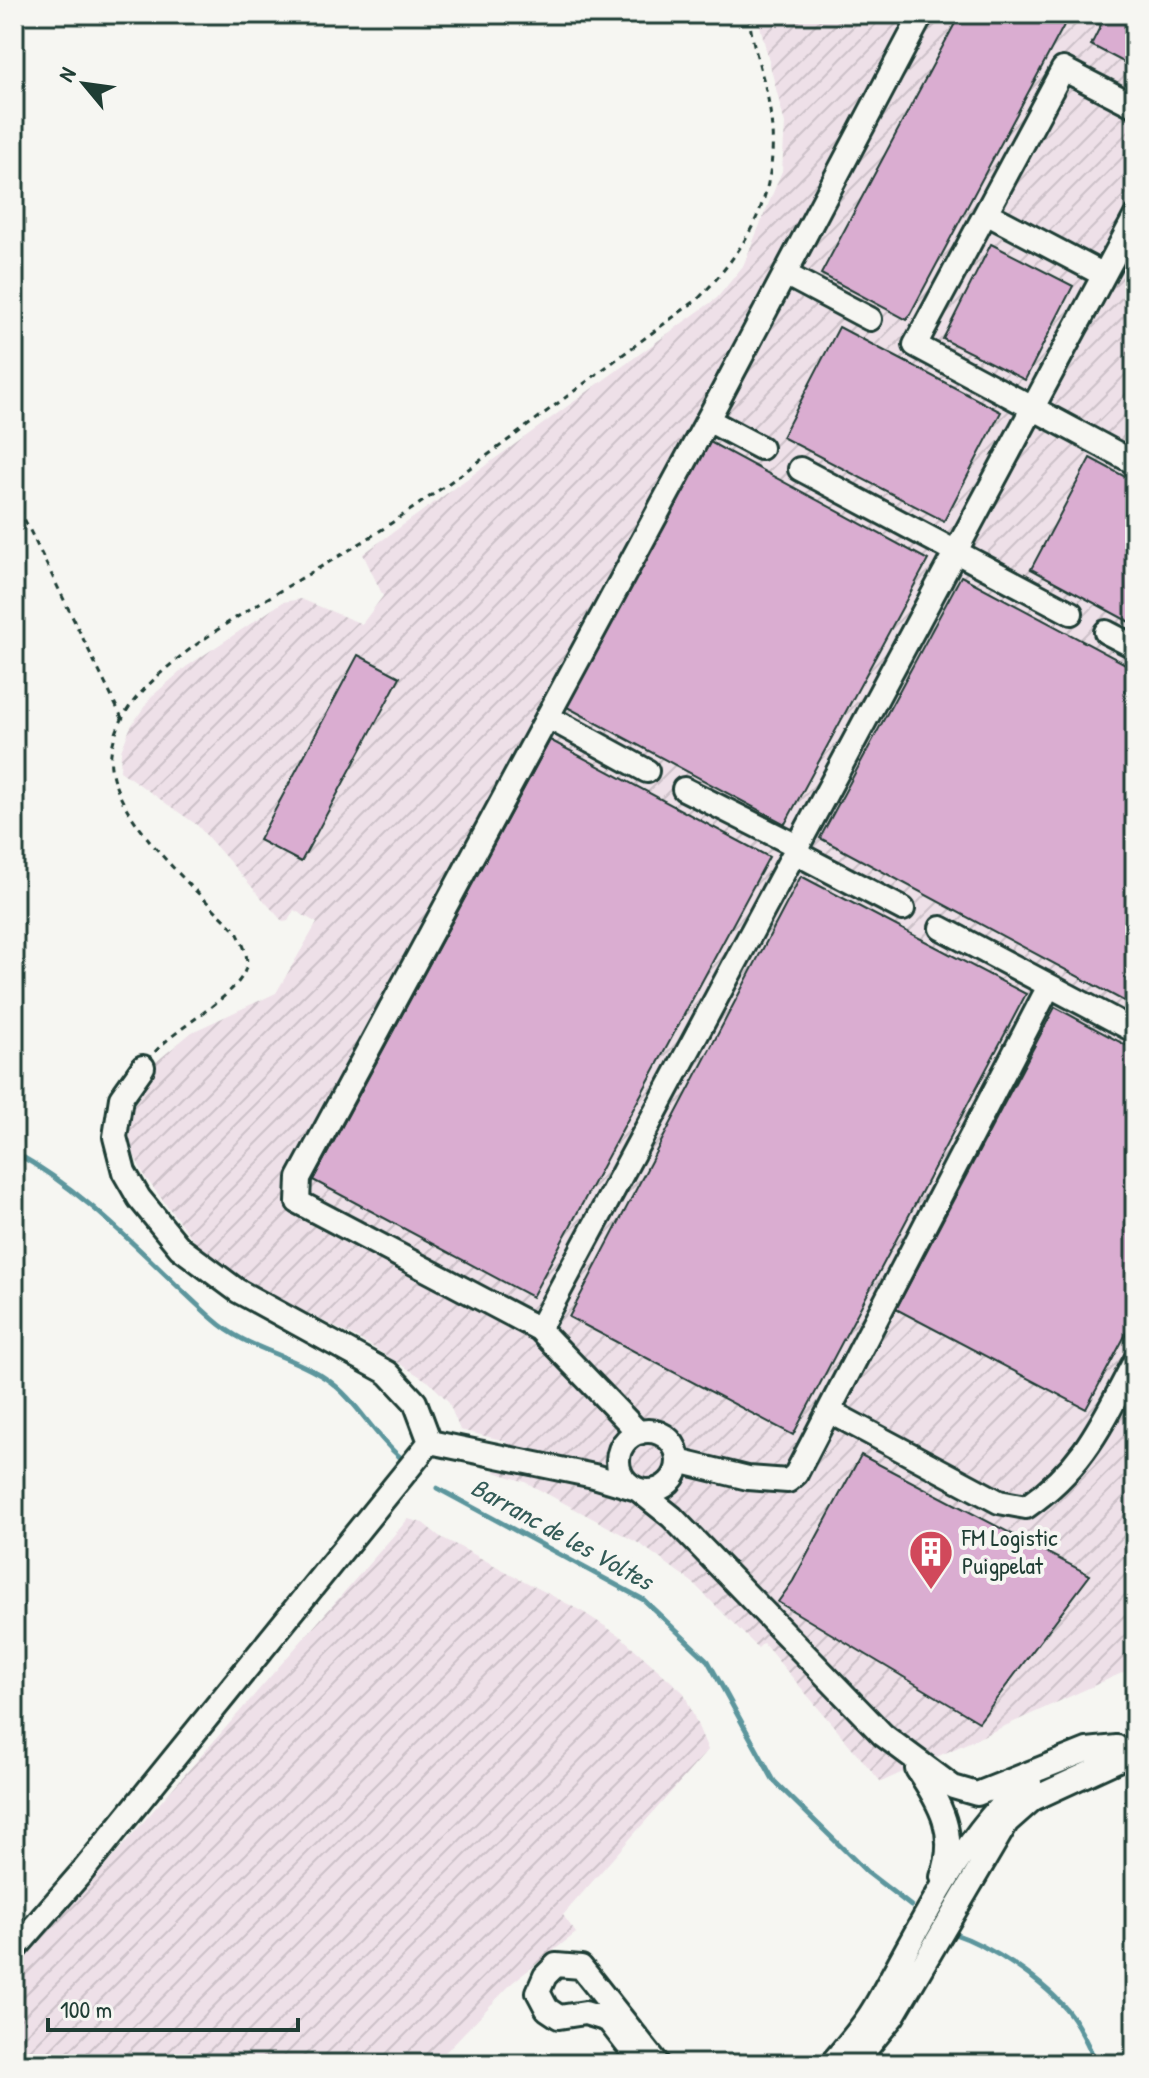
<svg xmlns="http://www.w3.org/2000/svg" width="1149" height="2078" font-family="'Patrick Hand',sans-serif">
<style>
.industrial{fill:url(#industrial-furrows)}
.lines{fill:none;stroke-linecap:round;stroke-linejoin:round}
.stream{stroke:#5c969d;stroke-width:5}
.building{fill:#daadd1;stroke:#1f3d34;stroke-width:2}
.minor-casing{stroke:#1f3d34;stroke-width:28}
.path{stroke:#1f3d34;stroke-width:3;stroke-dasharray:6 6;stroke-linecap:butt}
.minor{stroke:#f6f6f2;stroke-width:22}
.labels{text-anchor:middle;stroke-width:8;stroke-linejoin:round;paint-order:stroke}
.poi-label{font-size:24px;fill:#1f3d34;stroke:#f6f6f2;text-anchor:start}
.water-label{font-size:26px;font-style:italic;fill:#335b57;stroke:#f6f6f2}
</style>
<defs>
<pattern id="industrial-furrows" width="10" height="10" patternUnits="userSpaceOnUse" patternTransform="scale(2)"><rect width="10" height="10" fill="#eee0e8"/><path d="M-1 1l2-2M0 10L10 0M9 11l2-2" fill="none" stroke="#ccc1c8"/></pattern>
</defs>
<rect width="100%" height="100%" fill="#f6f6f2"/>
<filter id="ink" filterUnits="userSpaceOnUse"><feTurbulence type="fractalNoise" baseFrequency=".0125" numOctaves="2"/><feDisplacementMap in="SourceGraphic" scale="16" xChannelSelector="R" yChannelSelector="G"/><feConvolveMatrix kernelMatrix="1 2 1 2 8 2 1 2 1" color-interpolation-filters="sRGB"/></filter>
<g filter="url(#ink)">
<path class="industrial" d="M757 14H1135V1667L881 1782 763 1643 758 1648 692 1582 640 1544 525 1482 495 1472 506 1441 460 1430 448 1401 429 1382 368 1344 232 1274 201 1250 145 1177 130 1147 129 1114 156 1062 192 1032 276 993 317 923 294 910 288 921 283 922 197 825 120 771 121 751 131 726 151 697 186 667 283 602 301 599 362 624 383 596 363 554 717 298 743 266 782 171 785 124Z
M408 1519 423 1523 439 1536 583 1612 620 1636 684 1693 708 1750 563 1915 576 1933 513 1982 434 2064H14V1970Z"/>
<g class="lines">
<path class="stream" d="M14 1152C92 1195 148 1261 213 1319 246 1349 289 1354 325 1378 356 1398 372 1434 400 1457
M437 1488 644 1600 708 1661 774 1781 867 1872 911 1906
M952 1933C991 1946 1046 1982 1070 2014 1081 2028 1089 2048 1097 2064"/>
</g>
<path class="building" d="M960 14H1070L907 320 821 274Z
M1079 14H1135V68L1091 45 1101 25Z
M991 244 1073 286 1025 380 943 339Z
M839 327 1001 412 944 521 782 437Z
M710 442 928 560 785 824 567 707Z
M1090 458 1135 482V625L1031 569Z
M961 576 1135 669V1007L820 838Z
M358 655 400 677 301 862 259 840Z
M550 740 769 857 532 1297 313 1180Z
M801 876 1026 994 793 1435 569 1317Z
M1055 1007 1135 1050V1317L1086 1409 896 1309Z
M861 1455 1090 1575 979 1722 778 1602 793 1581Z"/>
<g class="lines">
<g class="minor-casing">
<path id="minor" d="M1135 106 1063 69 915 345 1135 463
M986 213 1104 275
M785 274 870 319
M708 420 761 448
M800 469 1071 613
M1106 632 1135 647
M548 717 647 771
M684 789 797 846
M794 852 903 909
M941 928 1135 1031
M143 1067 121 1098 115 1137 124 1172 139 1198 180 1248 238 1291 388 1373 415 1402 430 1442 594 1476 637 1489 672 1517 883 1735 953 1787 977 1794 1087 1750 1117 1747
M539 1329 1135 217
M829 1411 999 1502 1026 1507C1085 1466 1102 1423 1135 1361
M618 1461a30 30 0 1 1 60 0a30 30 0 1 1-60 0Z
M639 1433 539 1329 298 1202 299 1178 721 395 922 14
M678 1461 748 1478 788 1481 796 1474 1049 986
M917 1769C941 1805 958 1834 942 1877
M14 1950 82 1872 430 1442
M642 2064 608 2020 585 2013 559 2017 547 2009 538 1992 545 1976 556 1965 581 1967 658 2064
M831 2064C845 2047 861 2030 873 2010 906 1954 974 1810 1030 1783
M854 2064 893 2016 1007 1822 1033 1799 1135 1752"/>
</g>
<path class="path" d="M14 498 122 718
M155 1052C175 1028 241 994 246 967 249 954 242 943 237 932 199 892 103 811 111 753 114 732 125 709 140 694 200 627 314 576 390 524 495 453 595 374 698 299 755 240 784 183 768 99 762 70 751 43 749 14"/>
<use href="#minor" class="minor"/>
</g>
</g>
<defs>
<g id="building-pin" transform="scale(2.3)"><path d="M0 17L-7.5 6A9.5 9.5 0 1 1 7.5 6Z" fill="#d1495b" stroke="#f6f6f2"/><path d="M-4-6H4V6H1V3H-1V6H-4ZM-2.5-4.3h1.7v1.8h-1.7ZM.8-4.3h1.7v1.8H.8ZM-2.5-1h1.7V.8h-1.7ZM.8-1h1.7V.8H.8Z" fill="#fff"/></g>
</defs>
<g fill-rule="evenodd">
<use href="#building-pin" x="931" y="1552"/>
</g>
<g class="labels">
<g class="poi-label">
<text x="962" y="1546">FM Logistic<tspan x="962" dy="28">Puigpelat</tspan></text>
</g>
<g class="water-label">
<text transform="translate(562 1534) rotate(29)" y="9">Barranc de les Voltes</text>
</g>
</g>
<rect width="1149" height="2078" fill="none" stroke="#f6f6f2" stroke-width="48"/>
<rect x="24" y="24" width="1101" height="2030" fill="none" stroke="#1f3d34" stroke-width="3" filter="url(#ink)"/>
<g transform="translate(84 84) rotate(299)" stroke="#f6f6f2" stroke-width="6" paint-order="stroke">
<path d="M0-6L14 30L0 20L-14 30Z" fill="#1f3d34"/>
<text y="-12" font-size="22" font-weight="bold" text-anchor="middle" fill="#1f3d34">N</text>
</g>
<path d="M48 2018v12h250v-12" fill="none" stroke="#1f3d34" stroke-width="4"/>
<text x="60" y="2018" font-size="24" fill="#1f3d34" stroke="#f6f6f2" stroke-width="6" paint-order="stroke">100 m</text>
</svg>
